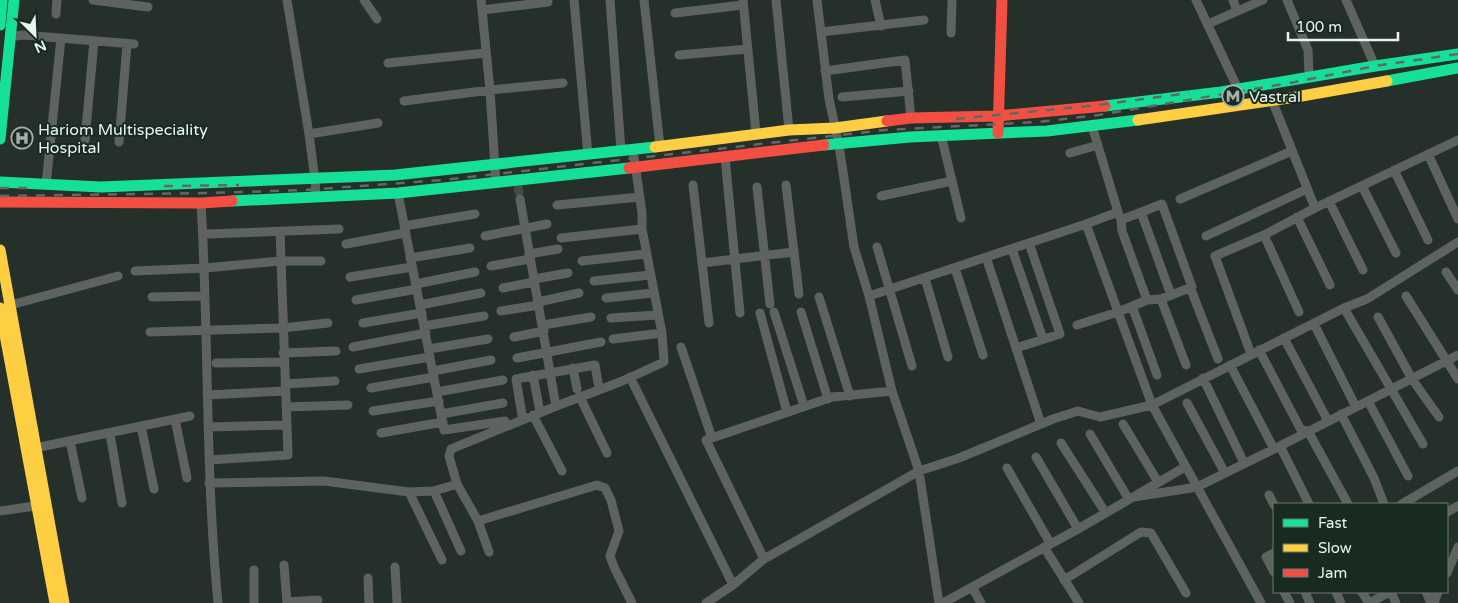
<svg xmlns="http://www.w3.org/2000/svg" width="1458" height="603" font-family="'Varela Round',sans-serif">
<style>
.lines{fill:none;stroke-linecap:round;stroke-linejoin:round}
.street-tunnel{stroke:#434d48;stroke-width:9;stroke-dasharray:9 4.5;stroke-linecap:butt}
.street{stroke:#5e6360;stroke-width:9}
.fast{stroke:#16e098;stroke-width:11}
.slow{stroke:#ffcf43;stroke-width:11}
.jam{stroke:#f24e42;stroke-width:11}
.rail{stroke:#636866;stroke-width:2.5;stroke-dasharray:9 9;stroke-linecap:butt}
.labels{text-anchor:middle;stroke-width:4;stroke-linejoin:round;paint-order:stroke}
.poi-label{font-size:16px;fill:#e8f4ed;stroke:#172b21;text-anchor:start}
</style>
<rect width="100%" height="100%" fill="#26302b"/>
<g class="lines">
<path class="street-tunnel" d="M518 186 520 199"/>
<path class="street" d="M93 0 148 7
M287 0 309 134 315 180 316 197
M364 0 377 19
M481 0 490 90 496 183
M574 0 588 155
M610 0 621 151
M644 0 660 146
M743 0 756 133
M776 0 789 130
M817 0 829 99 839 145 854 247 869 296 892 391 919 471 939 603
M875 0 881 26
M1196 0 1238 89 1239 105
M1233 0 1237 11
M1287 0 1308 50 1309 74
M1346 0 1375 66
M482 10 548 2
M675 13 743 5
M56 14 57 0
M1208 24 1263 0
M821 32 924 20
M951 33 952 0
M10 37 22 35 134 44
M679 55 748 49
M388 63 486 53
M825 71 905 60 911 118
M842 97 909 91
M1272 100 1315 208
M404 101 490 90 563 83
M1092 126 1118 212 1086 224 1152 405 1261 603
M309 134 378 123
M941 135 961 218
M85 140 94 41
M119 142 127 44
M1070 153 1098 145
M1428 154 1458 219
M725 157 740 313
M1394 170 1428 240
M46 185 61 38
M693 185 709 323
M786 185 799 294
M1362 186 1396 253
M757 187 770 304
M398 193 444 430 505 421
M881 196 952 181
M520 199 555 401
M1180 199 1292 151
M1329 201 1363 270
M201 203C209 336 205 470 218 603
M557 205 640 197
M1141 212 1171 295
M1297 217 1330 285
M1121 220 1122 231 1147 300
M404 226 475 214
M208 234 339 229
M1264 235 1299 312
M485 236 547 224
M1206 236 1307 189
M561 238 642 229
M346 244 405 233
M877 247 912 366
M1012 249 1043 339
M529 254 558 249
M986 257 1041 424
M410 258 470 248
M582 261 646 254
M702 263 794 252
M491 266 530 259
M955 268 983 355
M135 271 205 268 280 261H321
M1446 272 1458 290
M350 277 412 267
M925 278 948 357
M534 279 568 273
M594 281 650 275
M416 284 475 272
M1190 287 1218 359
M503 288 534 282
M869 296 1086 224
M1406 296 1458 379
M152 297 205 296
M819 297 850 396
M606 298 653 293
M1161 299 1186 365
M356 300 417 289
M538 302 579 293
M420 305 481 293
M1132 306 1157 375
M3 307 118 276
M1344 308 1423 444
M501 311 539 305
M774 312 804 406
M801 312 828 399
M760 313 787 412
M1378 317 1412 379 1439 417
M611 318 657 315
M363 323 422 313
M1314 324 1356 407
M543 325 591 317
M1077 325 1118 312 1147 300 1161 299 1192 287 1162 204 1121 220 1118 212
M424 326 484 316
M150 332 282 328 328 323
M514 337 544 331
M1284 338 1328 421
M613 339 662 333
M353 347 426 333
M681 347 712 438
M1016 348 1060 334 1029 243
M429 349 488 339
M1259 350 1300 428 1302 430 1308 431
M283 353 336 351
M1251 354 1215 256 1264 235 1315 208 1458 140
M517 358 601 342
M216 363 284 362
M1230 365 1274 449
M573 368 577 389
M359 369 430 357
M433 371 491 360
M533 375 539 407
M630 377 733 585 706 603
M1203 378 1244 463
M285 384 335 381
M371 388 434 377
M892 391 832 397 706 440 764 559 919 471 959 458 1053 419 1078 411 1100 417 1152 405 1344 308 1367 299 1458 242
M437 392 503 380
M207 395 285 391
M580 397 607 453
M1368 401 1408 476
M1187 403 1225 473
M286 407 348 405
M373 411 439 401
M441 414 503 403
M1341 414 1374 478 1384 504
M522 415 516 379 595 365 598 383
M533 415 562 471
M175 419 187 478
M1123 424 1158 482
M141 426 154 489
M208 427 287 425
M1308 431 1348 504
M381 433 443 422
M110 434 122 503
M1090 434 1128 498 1197 487 1280 446
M70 441 82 498
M1061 443 1105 512
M35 448 190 416
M1036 457 1078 529
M209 460 288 455 280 231
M1007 468 1050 543
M209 483 324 481 409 492 434 491 457 484
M434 491 461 551
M409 492 442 560
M1269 495 1274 505
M1309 504 1280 446 1458 355
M1402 504 1458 471
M0 511 42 505
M1447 512 1458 506
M478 521 489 552
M1044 547 1079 603
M1274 553 1266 557 1274 572
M284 565 287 603
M395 567 397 603
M254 570V603
M1447 573 1458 547
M368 578 369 603
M1064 580 1141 532 1151 533 1186 593
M733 585 764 559
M972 587 981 603
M1284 592 1290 603
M1305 592 1310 603
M1336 592 1341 603
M1362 592 1369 603
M1391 592 1396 603
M1426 592 1431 603
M287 602 318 600
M632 603 614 567 610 556 619 531 611 500 605 488 597 485 478 521 457 484 449 456 451 449 559 405 620 382 664 362 662 333 642 229V213L633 150
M943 603 1078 529 1185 467
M1369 603 1390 592
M1434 603 1438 592"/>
<path class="fast" d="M0 25 2 0
M1387 81 1458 68
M1105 106 1221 92 1375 66 1458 54
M0 139 14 0
M824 145 910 137 1047 131 1138 120
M0 182 101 187 395 175 655 147
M232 201 398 193 629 168"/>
<path class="slow" d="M1138 120 1296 97 1387 81
M655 147 789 130 835 128 887 121
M0 250 64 603
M0 308 55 603"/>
<path class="jam" d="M887 121 911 118 997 116 1105 106
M998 133 1002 0
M629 168 824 145
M0 202 201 203 232 201"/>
<path class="rail" d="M956 119 1098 105 1189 93
M164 186 239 185
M0 188H27
M0 196 211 193 305 190 443 180 885 130 1038 122 1099 115 1295 82 1375 66 1458 54"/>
</g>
<defs>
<g id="metro-ring" transform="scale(1.125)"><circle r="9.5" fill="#172b21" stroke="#a4afa9" stroke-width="1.5"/><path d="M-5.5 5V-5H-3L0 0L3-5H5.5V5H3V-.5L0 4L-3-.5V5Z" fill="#a4afa9"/></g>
<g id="hospital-ring" transform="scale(1.125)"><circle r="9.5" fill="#172b21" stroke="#a4afa9" stroke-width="1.5"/><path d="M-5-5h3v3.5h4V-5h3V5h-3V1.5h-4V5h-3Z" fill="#a4afa9"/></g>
</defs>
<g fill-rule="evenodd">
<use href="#metro-ring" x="1233" y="96"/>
<use href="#hospital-ring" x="22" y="138"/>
</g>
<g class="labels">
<g class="poi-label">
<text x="1249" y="102">Vastral</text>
<text x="38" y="135">Hariom Multispeciality<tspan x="38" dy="18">Hospital</tspan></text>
</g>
</g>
<rect x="1273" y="503" width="175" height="90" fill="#172b21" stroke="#6b7b73"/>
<rect x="1283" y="519" width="25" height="8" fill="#16e098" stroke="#6b7b73"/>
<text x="1318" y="528" font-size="15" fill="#e8f4ed">Fast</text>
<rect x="1283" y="544" width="25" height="8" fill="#ffcf43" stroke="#6b7b73"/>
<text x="1318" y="553" font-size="15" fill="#e8f4ed">Slow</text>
<rect x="1283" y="569" width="25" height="8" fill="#f24e42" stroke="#6b7b73"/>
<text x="1318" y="578" font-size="15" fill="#e8f4ed">Jam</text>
<g transform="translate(35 35) rotate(156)" stroke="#172b21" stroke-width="4" paint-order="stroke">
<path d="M0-4L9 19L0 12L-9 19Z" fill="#e8f4ed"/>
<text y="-8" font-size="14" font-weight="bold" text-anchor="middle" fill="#e8f4ed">N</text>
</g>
<path d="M1288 32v8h110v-8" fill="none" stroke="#e8f4ed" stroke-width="2.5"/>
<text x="1296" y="32" font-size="15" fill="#e8f4ed" stroke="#172b21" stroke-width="4" paint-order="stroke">100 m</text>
</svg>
